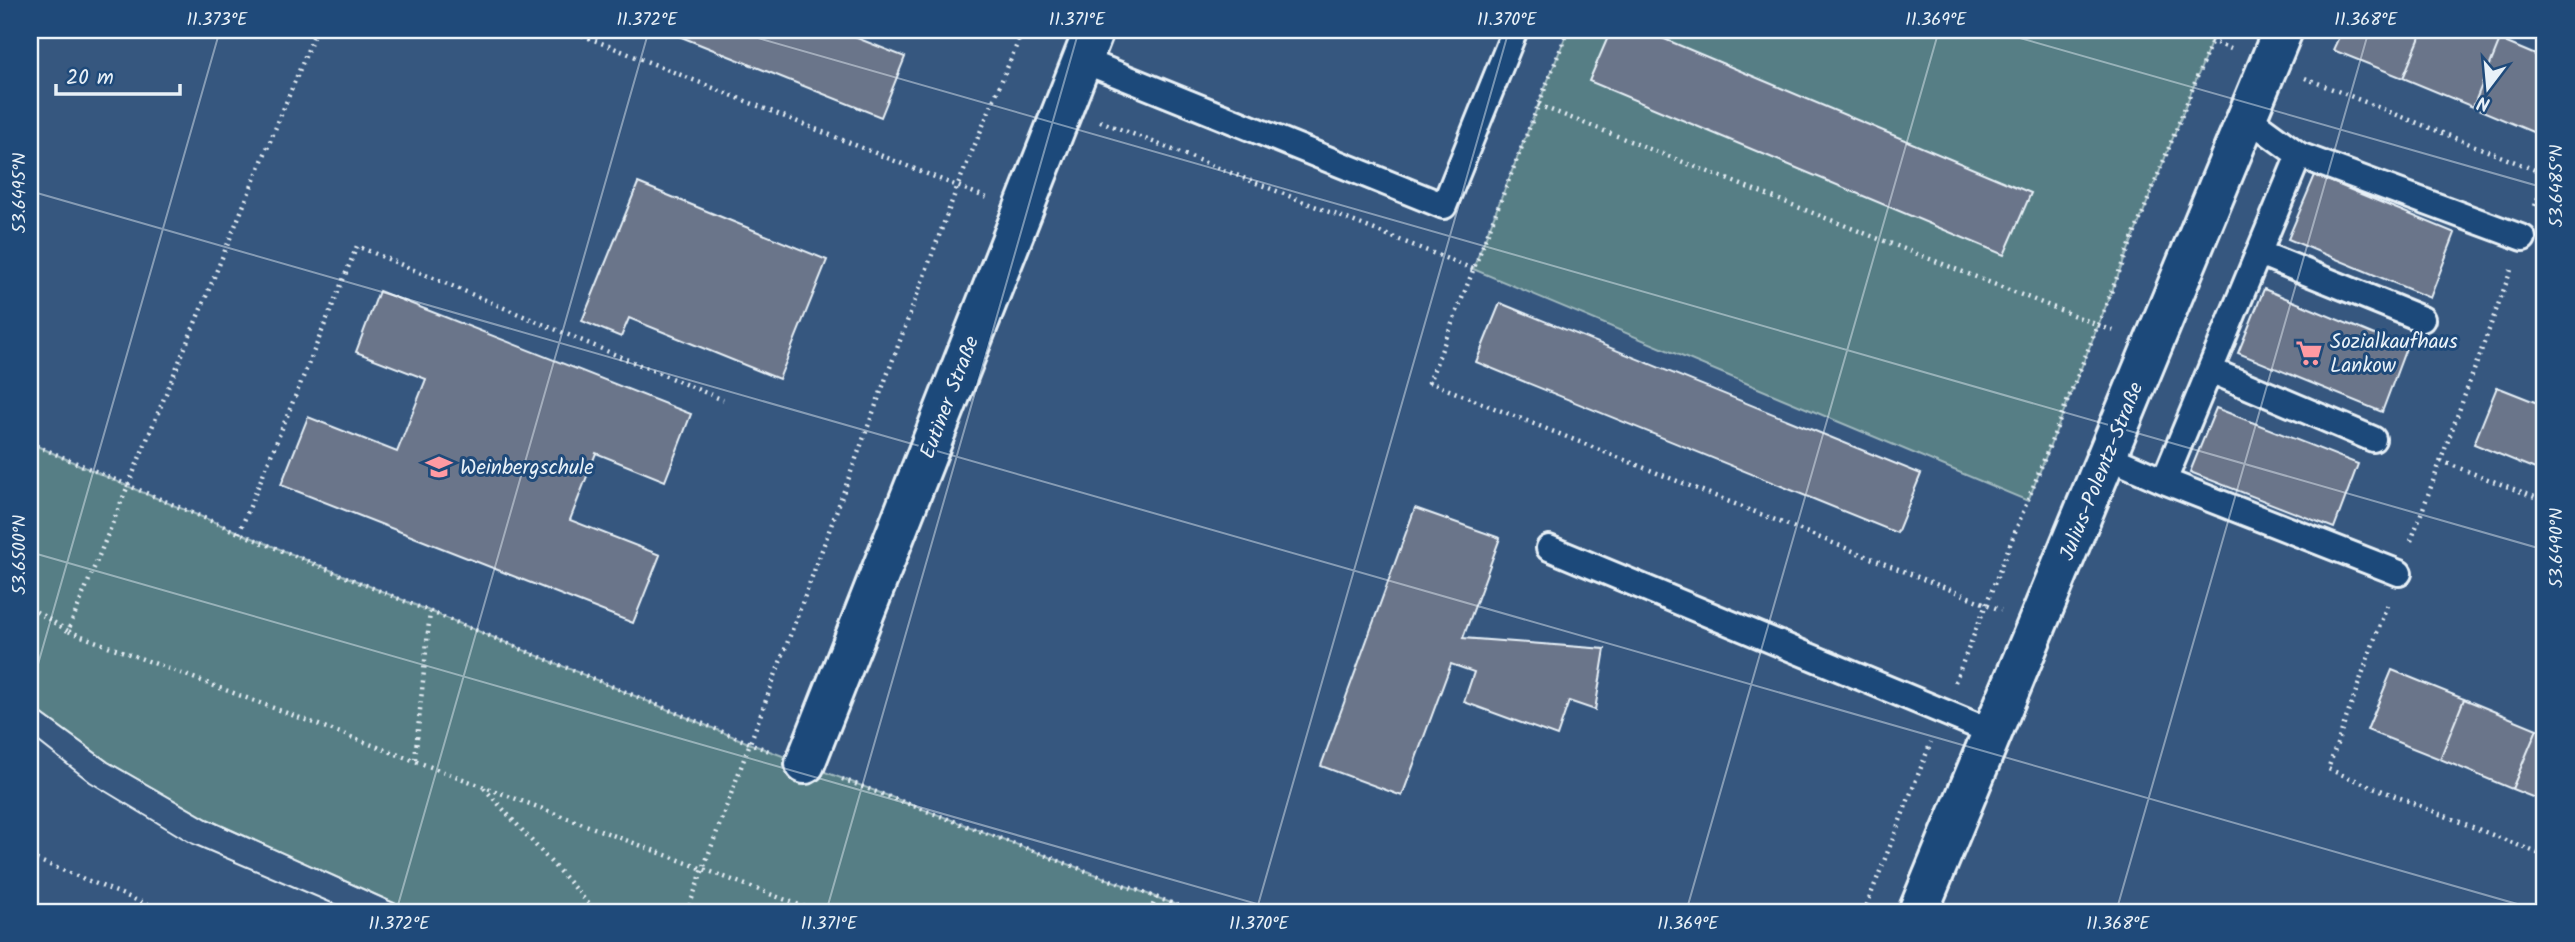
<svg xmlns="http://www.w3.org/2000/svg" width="2575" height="942" font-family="Kalam,sans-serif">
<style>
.green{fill:#567e85;stroke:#9fb8be;stroke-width:2}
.building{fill:#6b758a;stroke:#e8f1f8;stroke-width:2}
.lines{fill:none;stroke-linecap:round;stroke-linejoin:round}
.service-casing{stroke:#e8f1f8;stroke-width:30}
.minor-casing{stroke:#e8f1f8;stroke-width:44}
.path{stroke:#e8f1f8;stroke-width:4.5;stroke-dasharray:2 5;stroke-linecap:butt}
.service{stroke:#1f4a7a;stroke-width:24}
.minor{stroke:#1f4a7a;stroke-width:38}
.tram{stroke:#e8f1f8;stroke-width:2}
.ticks{fill:none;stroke:#e8f1f8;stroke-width:2;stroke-opacity:0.45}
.labels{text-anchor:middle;stroke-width:6;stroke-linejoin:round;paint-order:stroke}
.poi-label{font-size:21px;fill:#e8f1f8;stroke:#1f4a7a;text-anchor:start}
.street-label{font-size:21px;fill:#e8f1f8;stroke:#1f4a7a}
.neatline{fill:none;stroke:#e8f1f8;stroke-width:2.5}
.ticks-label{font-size:18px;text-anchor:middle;fill:#e8f1f8}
</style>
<rect width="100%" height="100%" fill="#36577f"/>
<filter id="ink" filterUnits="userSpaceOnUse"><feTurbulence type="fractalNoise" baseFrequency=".0143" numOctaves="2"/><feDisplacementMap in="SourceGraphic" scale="14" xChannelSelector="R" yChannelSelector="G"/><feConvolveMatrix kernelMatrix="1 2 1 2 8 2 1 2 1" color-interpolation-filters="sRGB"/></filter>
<g filter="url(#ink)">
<path class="green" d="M1568 30H2216L2028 501 1473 269Z
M30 443 127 486 751 744 1195 912H414L207 819 108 762 30 705Z"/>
<path class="building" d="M664 30H837L905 57 881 117Z
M1611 30H1643L2031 193 2004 255 1589 81Z
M2342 30H2423L2403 78 2333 50Z
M2423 30H2475L2500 40 2473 107 2403 78Z
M2500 40 2545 59V128L2542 136 2473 107Z
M2315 175 2455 233 2430 298 2288 239Z
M638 183 827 260 779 379 629 318 621 337 582 321Z
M2264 289 2406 348 2382 412 2238 353Z
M379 291 691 414 665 481 596 453 570 520 660 555 633 623 281 485 308 417 397 452 426 379 356 352Z
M1500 303 1921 474 1897 533 1476 362Z
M2497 387 2545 406V473L2474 444Z
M2216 408 2358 464 2334 528 2190 472Z
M1415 508 1500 538 1463 638 1605 649 1595 710 1569 701 1557 736 1464 702 1474 672 1451 664 1402 796 1321 766Z
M2392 670 2464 699 2440 759 2367 730Z
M2464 699 2537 729 2512 789 2440 759Z
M2537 729 2545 732V802L2512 789Z"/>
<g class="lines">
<g class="service-casing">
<path id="service" d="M1082 60 1444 206 1515 30
M2247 117 2299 155 2523 238
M2259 253 2422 319
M2210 370 2373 439
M2107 456 2164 481 2299 155
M2164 481 2399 573
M1549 548 1992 732"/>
</g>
<g class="minor-casing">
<path id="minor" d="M805 764 1094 30
M1918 912 2283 30"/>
</g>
<path class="path" d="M316 30 68 631 818 912
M569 30 987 198
M1568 30 1429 382 2001 610
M2184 30 2231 49
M2305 78 2545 174
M1538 105 2116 332
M1100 121 1473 269
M2535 206 2545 178
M30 443 239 533 769 751
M2441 461 2545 501
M239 533 357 246 723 400
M2411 541 2511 270
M2387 605 2328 769 2545 856
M30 608 68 631
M1955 682 2216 30
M415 759 430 612
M842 779 1195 912
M484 788 596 912
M30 857 166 912
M687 912 958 185 1023 30
M1150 912 1156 898
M1864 912 1931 742"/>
<use href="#service" class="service"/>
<use href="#minor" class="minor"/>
<path class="tram" d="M30 705 108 762 207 819 414 912
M30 735 90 782 191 843 353 912"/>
</g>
</g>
<path class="ticks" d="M730 30 2545 550M1992 30 2545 188M30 191 2545 912M30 552 1285 912M30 692 220 30M396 912 649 30M826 912 1079 30M1256 912 1509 30M1686 912 1939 30M2116 912 2369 30"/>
<defs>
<g id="supermarket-bare" transform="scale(2.1)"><path d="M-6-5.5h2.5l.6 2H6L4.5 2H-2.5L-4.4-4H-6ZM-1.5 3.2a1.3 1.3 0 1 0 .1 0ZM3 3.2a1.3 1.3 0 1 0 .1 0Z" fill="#ff9aa2" stroke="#1f4a7a" stroke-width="2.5" paint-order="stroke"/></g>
<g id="school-bare" transform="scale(2.1)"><path d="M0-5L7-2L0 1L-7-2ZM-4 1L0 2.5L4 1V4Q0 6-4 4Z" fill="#ff9aa2" stroke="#1f4a7a" stroke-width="2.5" paint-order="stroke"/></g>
</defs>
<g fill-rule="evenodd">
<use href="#supermarket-bare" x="2309" y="353"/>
<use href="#school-bare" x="439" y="467"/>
</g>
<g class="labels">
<g class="poi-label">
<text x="2330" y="348">Sozialkaufhaus<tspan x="2330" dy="24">Lankow</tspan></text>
<text x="460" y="474">Weinbergschule</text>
</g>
<g class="street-label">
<text transform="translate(949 397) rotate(-69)" y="7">Eutiner Straße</text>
<text transform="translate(2101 471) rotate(-68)" y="7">Julius-Polentz-Straße</text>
</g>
</g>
<rect width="2575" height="942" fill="none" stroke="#1f4a7a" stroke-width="77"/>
<g transform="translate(2488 88) rotate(196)" stroke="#1f4a7a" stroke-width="5" paint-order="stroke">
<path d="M0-5L12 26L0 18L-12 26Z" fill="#e8f1f8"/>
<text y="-10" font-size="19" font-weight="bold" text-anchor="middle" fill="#e8f1f8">N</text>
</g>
<path d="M56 84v10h124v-10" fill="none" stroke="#e8f1f8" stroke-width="3.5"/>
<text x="66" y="84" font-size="21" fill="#e8f1f8" stroke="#1f4a7a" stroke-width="5" paint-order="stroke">20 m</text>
<rect x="38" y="38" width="2498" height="866" class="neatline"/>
<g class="ticks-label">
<text x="217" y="25">11.373°E</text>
<text x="647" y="25">11.372°E</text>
<text x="1077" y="25">11.371°E</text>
<text x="1507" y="25">11.370°E</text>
<text x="1936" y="25">11.369°E</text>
<text x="2366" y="25">11.368°E</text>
<text transform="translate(2556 186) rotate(-90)" y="6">53.6485°N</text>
<text transform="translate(19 193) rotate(-90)" y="6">53.6495°N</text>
<text transform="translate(2556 548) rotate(-90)" y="6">53.6490°N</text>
<text transform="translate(19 555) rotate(-90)" y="6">53.6500°N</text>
<text x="399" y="929">11.372°E</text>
<text x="829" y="929">11.371°E</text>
<text x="1259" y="929">11.370°E</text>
<text x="1688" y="929">11.369°E</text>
<text x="2118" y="929">11.368°E</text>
</g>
</svg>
